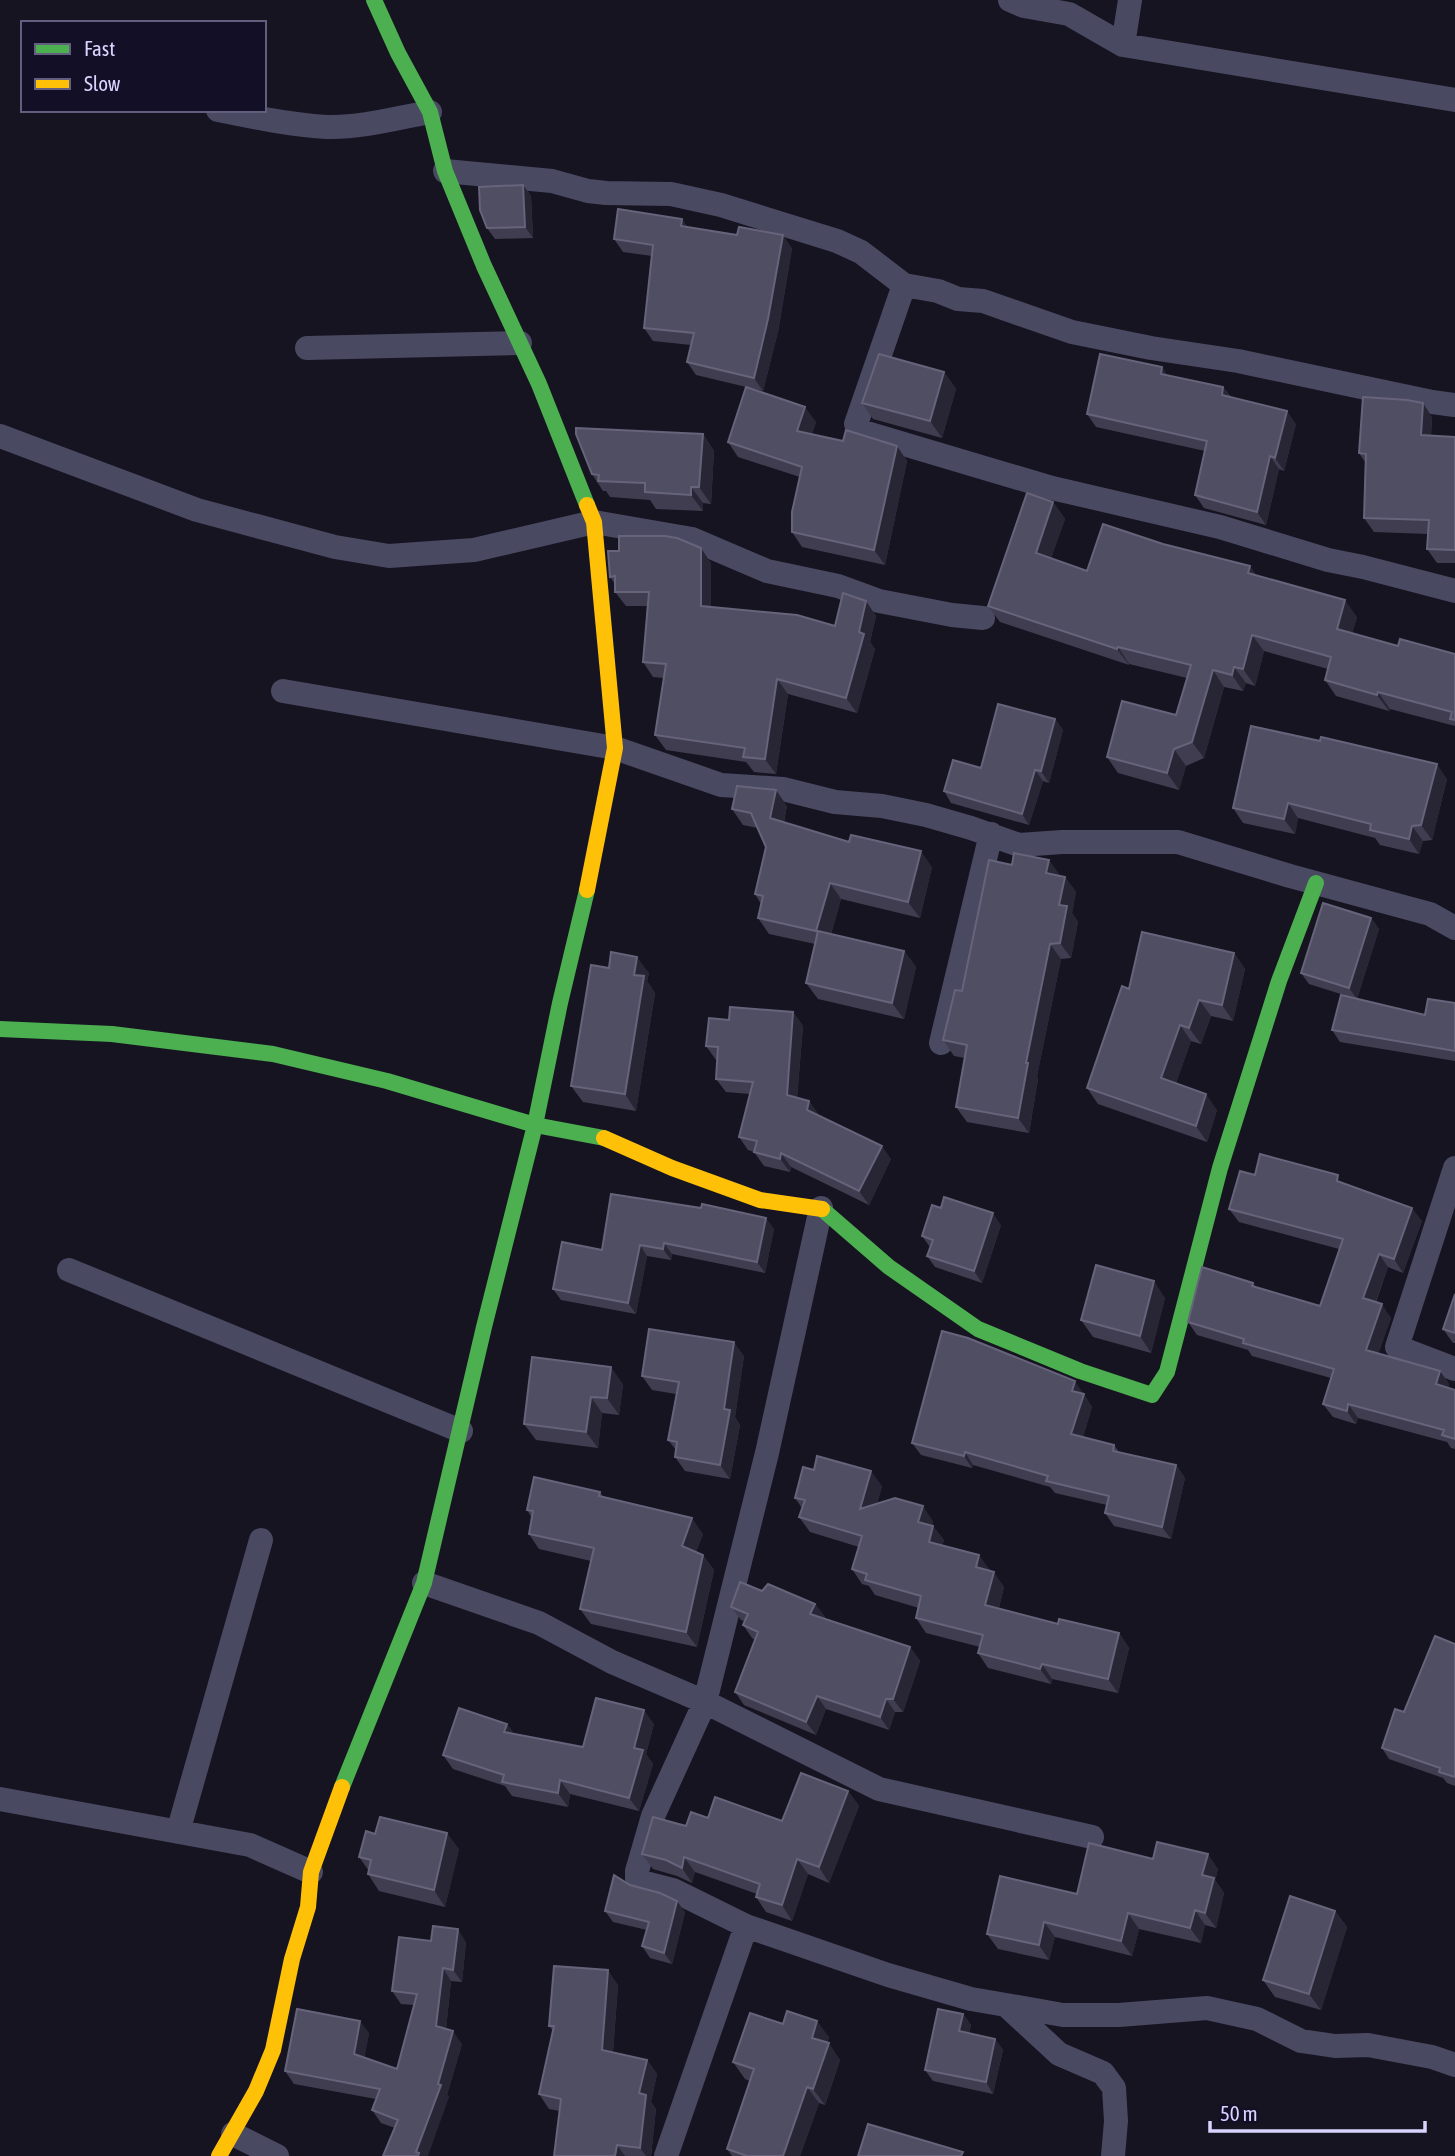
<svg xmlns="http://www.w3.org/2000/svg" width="1455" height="2156" font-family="'Asap Condensed',sans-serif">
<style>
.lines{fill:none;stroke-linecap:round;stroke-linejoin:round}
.street{stroke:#4a4962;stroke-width:24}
.fast{stroke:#4caf50;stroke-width:16}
.slow{stroke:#ffc107;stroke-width:16}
.wall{fill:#403d50}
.shaded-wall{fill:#282635}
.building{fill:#504e63;stroke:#66637b;stroke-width:2}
</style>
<rect width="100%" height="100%" fill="#161421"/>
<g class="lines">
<path class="street" d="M1010 0 1024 6 1069 14 1123 45 1455 100
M1123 45 1130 0
M218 110C254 117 290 125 327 127 361 128 397 118 430 112
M445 171 552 181 588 191 606 193 671 194 721 205 837 241 861 252 904 285 938 291 958 299 983 301 1072 332 1151 348 1238 361 1432 402 1455 405
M904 285 856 424 860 431 1052 488 1220 527 1328 560 1363 567 1455 591
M307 348 520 343
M0 436 197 510 335 547 389 556 474 550 594 522 692 539 767 571 838 586 879 601 952 615 983 618
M283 691 615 748 721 785 783 789 835 802 882 806 926 815 971 828 1019 845 1062 842H1178L1290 876 1430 914 1455 928
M941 1043 991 834
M1455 1168 1397 1347 1455 1369
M821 1208 767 1453 705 1702 653 1816 637 1871V1878L642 1882 673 1890 746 1926 888 1975 971 1999 1006 2005 1059 2054 1103 2073 1114 2088 1116 2121 1113 2156
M69 1270 461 1431
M424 1583 539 1623 612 1662 705 1702 879 1789 1092 1837
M0 1799 250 1845 311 1872
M178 1832 261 1540
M1006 2005 1063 2015H1119L1207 2008 1257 2019 1301 2041 1335 2046 1368 2045 1432 2057 1455 2065
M233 2134 277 2156
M666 2156 746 1926"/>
<path class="fast" d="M374 0 398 53 430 112 445 171 484 266 539 384 587 505
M0 1029 112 1034 273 1054 387 1081 535 1125 604 1138
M822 1209 889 1267 978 1329 1080 1371 1152 1395 1167 1372 1220 1168 1279 981 1316 883
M342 1787 424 1583 484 1327 535 1125 560 1003 587 890"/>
<path class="slow" d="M587 890 615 748 594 522 587 505
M604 1138 672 1168 760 1200 822 1209
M219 2156 256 2091 273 2050 292 1959 308 1907 311 1872 342 1787"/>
</g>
<path class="wall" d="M523 185 531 196 533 238 495 239 487 228Z
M682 219 687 227 792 248 778 332 763 391 696 375 687 362 691 345 653 341 644 328 652 256 623 252 614 239Z
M944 372 956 389 942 438 873 419 862 403Z
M1168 376 1223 387 1231 397 1296 424 1284 471 1279 469 1266 525 1204 508 1195 495 1205 451 1096 427 1087 414Z
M1432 417 1431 436 1455 437V563H1437L1427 549 1428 534 1374 532 1364 518 1365 462 1359 453Z
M816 422 812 434 843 441 897 446 907 461 885 565 802 547 792 532 800 477 738 457 728 442Z
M703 434 714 451 711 504 703 503V511L656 509 650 500 610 497 606 491H603L592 474Z
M1053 502 1065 519 1051 558 1087 571 1163 544 1250 566 1256 575 1357 617 1352 633 1398 646 1455 654V726L1390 709 1389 711 1336 696 1325 680 1328 669 1264 651 1255 686 1246 683 1243 691 1224 687 1204 758 1186 766 1179 790 1118 773 1107 757 1176 715 1187 678 1129 664V665L1000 622 988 606Z
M711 563V607L835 626 866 601 876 616 870 642 875 649 857 713 788 694 776 774 754 772 746 762 666 750 655 735 664 678 653 677 643 662 647 606H626L615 592V584L610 577Z
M1055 719 1063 730 1049 783 1043 781 1029 825 951 803 944 791 981 768Z
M1447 779 1432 840 1423 841 1419 854 1380 845 1375 838 1298 818 1295 834 1243 823 1233 808Z
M787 806 784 822 932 867 920 918 841 899 831 934 904 951 916 967 904 1019 818 999 806 983 815 944 769 934 758 918 761 904 755 894 766 847 758 828 743 825 732 809Z
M1060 876 1065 877 1076 892 1072 913 1078 922 1071 958 1061 959 1037 1076 1038 1079 1029 1133 967 1122 956 1107 965 1058 954 1056 943 1040Z
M1371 918 1379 929 1357 999 1425 1015 1455 1003V1061L1340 1042 1332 1030 1347 996 1309 984 1301 973Z
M1234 953 1245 969 1233 1021 1211 1016 1201 1044 1191 1041 1176 1083 1217 1110 1207 1142 1098 1104 1087 1088 1129 989Z
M649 973 647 981 655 993 636 1111 583 1102 571 1086Z
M793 1012 803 1026 797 1098 809 1101 818 1114V1116L891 1159 869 1205 791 1167 790 1172 764 1166 754 1152 748 1150 739 1137 750 1094 726 1092 716 1079 717 1060H716L706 1046 729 1020Z
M1255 1175 1344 1183 1422 1221 1403 1273 1388 1267 1376 1302 1391 1318 1378 1354 1440 1371 1449 1384 1448 1388 1455 1390V1449L1451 1448 1447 1442 1358 1418 1356 1424 1333 1417 1323 1404 1331 1378 1252 1356 1248 1350 1197 1335 1188 1322 1253 1283 1256 1287 1320 1306 1339 1249 1239 1222 1229 1209Z
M1001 1225 982 1283 935 1267 927 1256 930 1247 922 1236Z
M774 1229 765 1273 672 1254 671 1260 647 1256 636 1314 561 1300 553 1289 602 1250Z
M1455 1294V1343H1453L1443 1329Z
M1165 1298 1151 1353 1093 1337 1081 1320Z
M744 1356 735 1417 740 1425 730 1479 685 1471 675 1457 676 1450 668 1440 676 1394 652 1390 642 1376Z
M623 1384 619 1415 602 1413 598 1448 536 1440 524 1424Z
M1083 1393 1092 1407 1083 1437 1114 1445 1119 1452 1176 1465 1185 1478 1171 1539 1114 1526 1105 1513 1107 1505 1055 1493 1050 1487 973 1465 972 1468 921 1455 912 1443Z
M814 1470 882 1486 877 1504 933 1521 932 1525 944 1540 942 1546 990 1570 1004 1587 999 1608 1058 1624 1119 1633 1129 1648 1118 1693 1052 1679 1051 1684 988 1668 978 1653 980 1647 926 1633 916 1618 919 1608 875 1595 869 1586 862 1584 852 1569 859 1547 810 1532 799 1517 802 1508 795 1498Z
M600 1492 604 1498 703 1534 696 1552 703 1555 714 1570 697 1647 591 1624 580 1609 591 1561 539 1549 529 1534 532 1518 527 1510Z
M762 1591 815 1604 825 1617 824 1619 910 1647 920 1661 903 1712H895L889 1730 826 1709 816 1735 744 1705 735 1692 755 1640 752 1638 743 1625 744 1621 741 1620 731 1607Z
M1455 1644V1786L1447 1783 1443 1778 1389 1759 1382 1748 1404 1712Z
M507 1724 514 1734 583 1747 654 1724 646 1754 653 1764 639 1811 570 1794 568 1807 512 1796 505 1786 453 1769 443 1755Z
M848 1791 859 1806 829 1883 808 1874 792 1921 766 1912 756 1897 757 1894 695 1872 692 1883 677 1876 653 1869 642 1854 686 1826 708 1818 782 1821Z
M375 1834 459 1849 445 1907 379 1891 368 1874 369 1871 359 1857Z
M1153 1859 1218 1869 1215 1880 1224 1893 1216 1928 1205 1925 1201 1943 1139 1929 1132 1956 1055 1937 1049 1960 998 1949 987 1934Z
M630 1885 685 1912 672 1964 650 1958 642 1946 647 1930 613 1922 605 1911Z
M1335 1911 1347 1927 1321 2010 1275 1997 1263 1980Z
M466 1942 462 1982 451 1981 446 2029 462 2044 447 2095 449 2097 395 2128 381 2123 372 2110 376 2099 294 2084 285 2071 369 2033 364 2058 397 2069 414 2005 401 2004 392 1991Z
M618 1985 613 2052 647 2060 657 2074 651 2102 656 2109 651 2156H554L560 2111 549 2109 539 2094 553 2031 549 2026Z
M963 2014 971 2025 969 2034 995 2039 1003 2050 993 2094 933 2081 925 2070Z
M783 2024 829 2037 827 2043 840 2060 825 2105 819 2103 800 2156H732L727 2149 750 2081 745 2079 733 2062Z"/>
<path class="shaded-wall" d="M523 185 531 196 533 238 525 227Z
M682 219 691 232 681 226Z
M783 235 792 248 778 332 763 391 754 378Z
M1162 367 1171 380 1161 374Z
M944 372 956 389 942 438 930 421Z
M1223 387 1232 400 1222 395Z
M1423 403 1432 417 1430 449 1421 435Z
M805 407 816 422 808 446 797 431Z
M1287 411 1296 424 1284 471 1275 458Z
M703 434 714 451 711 504 699 487Z
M897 446 907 461 885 565 874 550Z
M1270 456 1279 469 1266 525 1257 512Z
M691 487 703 503V511L691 495Z
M1053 502 1065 519 1047 570 1036 553Z
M701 548 711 563V621L701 606Z
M1250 566 1261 582 1248 573Z
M1345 600 1357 617 1348 645 1337 629Z
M866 601 876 616 870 642 875 649 857 713 846 698Z
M1252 635 1264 651 1255 686 1243 669Z
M1118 647 1129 664V665L1117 649Z
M1234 667 1246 683 1243 691 1232 675Z
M1213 670 1224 687 1204 758 1192 742Z
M777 679 788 694 776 774 765 759Z
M1378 692 1390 709 1389 711 1377 695Z
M1055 719 1063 730 1049 783 1041 771Z
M1174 749 1186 766 1179 790 1167 773Z
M1437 764 1447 779 1432 840 1421 825Z
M1035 770 1043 781 1029 825 1022 814Z
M776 790 787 806 781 834 770 818Z
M1288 803 1298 818 1295 834 1284 819Z
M1412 826 1423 841 1419 854 1409 839Z
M921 851 932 867 920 918 908 902Z
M1049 860 1060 875 1046 873Z
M1065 877 1076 892 1072 913 1078 922 1071 958 1060 943 1059 905Z
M830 883 841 899 827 947 816 931Z
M1371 918 1379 929 1357 999 1349 988Z
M1050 944 1061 959 1037 1076 1038 1079 1029 1133 1018 1118 1026 1063Z
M904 951 916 967 904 1019 892 1003Z
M1234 953 1245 969 1233 1021 1222 1005Z
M637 957 649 973 647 981 655 993 636 1111 625 1094 634 975Z
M1199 1000 1211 1016 1201 1044 1189 1028Z
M793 1012 803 1026 796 1109 787 1095Z
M1180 1025 1191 1041 1172 1094 1161 1078Z
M1206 1094 1217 1110 1207 1142 1196 1126Z
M809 1101 818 1114 816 1124 807 1110Z
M882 1146 891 1159 869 1205 859 1191Z
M781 1153 791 1167 790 1172 780 1159Z
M1412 1208 1422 1221 1403 1273 1394 1259Z
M993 1213 1001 1225 982 1283 974 1271Z
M766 1218 774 1229 765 1273 757 1262Z
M664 1243 672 1254 671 1260 663 1249Z
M640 1245 647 1256 636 1314 628 1303Z
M1379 1254 1388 1267 1372 1311 1363 1298Z
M1154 1281 1165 1298 1151 1353 1140 1336Z
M1382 1304 1391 1318 1375 1364 1366 1350Z
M734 1342 744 1356 735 1417 740 1425 730 1479 720 1465 724 1409Z
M611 1367 623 1384 619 1415 607 1398Z
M1440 1371 1449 1384 1445 1397 1436 1384Z
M1075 1381 1083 1393 1081 1403 1072 1391Z
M1084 1394 1092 1407 1080 1447 1071 1434Z
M591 1397 602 1413 598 1448 586 1432Z
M1348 1404 1358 1418 1356 1424 1347 1411Z
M965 1452 973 1465 972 1468 964 1456Z
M1176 1465 1185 1478 1171 1539 1162 1527Z
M871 1471 882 1486 871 1524 860 1509Z
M923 1506 933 1521 929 1537 918 1522Z
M692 1518 703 1534 693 1561 682 1546Z
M933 1526 944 1540 939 1557 929 1542Z
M703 1555 714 1570 697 1647 686 1632Z
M979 1555 990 1570 986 1582 976 1567Z
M994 1572 1004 1587 996 1620 985 1605Z
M815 1604 825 1617 820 1628 810 1614Z
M1119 1633 1129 1648 1118 1693 1108 1679Z
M910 1647 920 1661 903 1712 893 1699Z
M1042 1664 1052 1679 1051 1684 1040 1669Z
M817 1696 826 1709 816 1735 806 1722Z
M886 1699 895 1712 889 1730 880 1717Z
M644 1710 654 1724 646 1754 653 1764 639 1811 629 1798 634 1748Z
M507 1724 517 1738 504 1732Z
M560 1780 570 1794 568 1807 558 1793Z
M848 1791 859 1806 829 1883 819 1867Z
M447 1833 459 1849 445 1907 434 1890Z
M1208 1854 1218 1869 1215 1880 1224 1893 1216 1928 1205 1913 1202 1875Z
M684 1857 695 1872 692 1883 682 1868Z
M797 1859 808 1874 792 1921 782 1905Z
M677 1901 685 1912 672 1964 664 1953Z
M1195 1910 1205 1925 1201 1943 1190 1928Z
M1335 1911 1347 1927 1321 2010 1309 1994Z
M1128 1913 1139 1929 1132 1956 1121 1941Z
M1044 1922 1055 1937 1049 1960 1039 1945Z
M458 1929 466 1942 462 1982 453 1970Z
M443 1968 451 1981 445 2039 436 2026Z
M608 1970 618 1985 612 2064 602 2050Z
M963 2014 971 2025 967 2043 959 2031Z
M360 2021 369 2033 363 2067 354 2054Z
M817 2021 829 2037 823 2054 812 2038Z
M453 2031 462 2044 447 2095 449 2097 428 2156H418L416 2152 438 2084Z
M995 2039 1003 2050 993 2094 986 2082Z
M829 2043 840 2060 825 2105 813 2089Z
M647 2060 657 2074 651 2102 656 2109 651 2156H646L640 2148 639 2093Z
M807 2087 819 2103 800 2156H783Z
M617 2145 625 2156H615Z"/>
<path class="building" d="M523 185 525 227 487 228 480 210 479 187Z
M618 209 682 219 681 226 737 235 739 227 783 235 768 319 754 378 687 362 694 333 644 328 653 245 614 239Z
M879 354 944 372 930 421 862 403Z
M1100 354 1162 367 1161 374 1223 387 1222 395 1287 411 1275 458 1270 456 1257 512 1195 495 1207 441 1087 414Z
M746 387 805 407 797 431 843 441 846 430 897 446 874 550 792 532V512L802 467 728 442Z
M1363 397 1407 400 1423 403 1421 435 1455 437V550L1427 549 1429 520 1364 518 1366 454 1359 453Z
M576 428 703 434 699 487H691V495L645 492V483L598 481 599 475 592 474 576 434Z
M1027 493 1053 502 1036 553 1087 571 1103 524 1163 544 1250 566 1248 573 1345 600 1337 629 1398 646 1400 639 1455 654V720L1450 719 1452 712 1378 692 1377 695 1325 680 1331 657 1252 635 1243 669 1234 667 1232 675 1213 670 1192 742 1174 749 1167 773 1107 757 1122 701 1176 715 1191 665 1118 647 1117 649 988 606Z
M619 536H665L677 538 701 548V606L797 615 835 626 843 593 866 601 859 632 864 634 846 698 777 679 765 759 743 757 745 748 655 735 666 664 643 662 649 592H615V576L610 577 608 551H619Z
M998 704 1055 719 1041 771 1035 770 1022 814 944 791 953 760 981 768Z
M1251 726 1320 741 1321 737 1437 764 1421 825 1412 826 1409 839 1370 830 1371 824 1288 803 1284 819 1233 808Z
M737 786 776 790 770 818 849 842 851 835 921 851 908 902 830 883 816 931 758 918 763 896 755 894 766 847 751 813 732 809Z
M1014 853 1049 860 1046 873 1065 877 1059 905 1067 906 1060 943 1050 944 1026 1063H1028L1018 1118 956 1107 967 1045 943 1040 955 990 962 991 989 860 1012 865Z
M1323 903 1371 918 1349 988 1301 973Z
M818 931 904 951 892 1003 806 983Z
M1142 932 1234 953 1222 1005 1199 1000 1189 1028 1180 1025 1161 1078 1206 1094 1196 1126 1087 1088 1122 986 1129 989Z
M611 952 637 957 634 975 644 976 625 1094 571 1086 591 965 609 968Z
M1341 995 1425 1015 1428 999 1455 1003V1051L1332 1030Z
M730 1007 793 1012 787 1095 809 1101 807 1110 882 1146 859 1191 781 1153 780 1159 754 1152 757 1141 739 1137 753 1082 716 1079 718 1047 706 1046 709 1018 729 1020Z
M1260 1154 1338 1175 1337 1181 1412 1208 1394 1259 1379 1254 1363 1298 1382 1304 1366 1350 1440 1371 1436 1384 1455 1390V1439L1442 1435 1444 1430 1348 1404 1347 1411 1323 1404 1334 1369 1243 1343 1244 1339 1188 1322 1202 1267 1253 1283 1252 1286 1320 1306 1343 1239 1229 1209 1240 1171 1255 1175Z
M611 1194 701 1208 702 1204 766 1218 757 1262 664 1243 663 1249 640 1245 628 1303 553 1289 562 1242 602 1250Z
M944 1197 993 1213 974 1271 927 1256 933 1240 922 1236 932 1205 941 1208Z
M1096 1265 1154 1281 1140 1336 1081 1320Z
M1455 1294V1333L1443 1329Z
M649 1329 734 1342 724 1409 730 1410 720 1465 675 1457 677 1442 668 1440 679 1382 642 1376Z
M942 1331 968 1338 1075 1381 1072 1391 1084 1394 1071 1434 1114 1445 1113 1451 1176 1465 1162 1527 1105 1513 1109 1496 1046 1481 1048 1476 965 1452 964 1456 912 1443Z
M532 1357 611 1367 607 1398 591 1397 586 1432 524 1424Z
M817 1456 871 1471 860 1509 895 1498 923 1506 918 1522 933 1526 929 1542 979 1555 976 1567 994 1572 985 1605 1058 1624 1059 1619 1119 1633 1108 1679 1042 1664 1040 1669 978 1653 983 1635 916 1618 921 1596 865 1580 867 1574 852 1569 862 1536 799 1517 805 1500 795 1498 803 1467 814 1470Z
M534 1477 600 1492 599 1496 692 1518 682 1546 703 1555 686 1632 580 1609 594 1548 529 1534 533 1511 527 1510Z
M740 1582 762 1591 768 1584 815 1604 810 1614 910 1647 893 1699H886L880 1717 817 1696 806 1722 735 1692 758 1632 743 1625 748 1614 731 1607Z
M1435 1636 1455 1644V1777L1439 1772 1440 1768 1382 1748 1395 1709 1404 1712Z
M596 1698 644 1710 634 1748 643 1750 629 1798 560 1780 558 1793 502 1782 504 1775 443 1755 459 1708 507 1724 504 1732 583 1747Z
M801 1773 848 1791 819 1867 797 1859 782 1905 756 1897 760 1884 684 1857 682 1868 666 1860 642 1854 653 1817 686 1826 691 1812 708 1818 715 1797 782 1821Z
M380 1817 447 1833 434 1890 368 1874 371 1860 359 1857 366 1831 375 1834Z
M1157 1842 1208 1854 1202 1875 1214 1878 1205 1913 1195 1910 1190 1928 1128 1913 1121 1941 1044 1922 1039 1945 987 1934 1000 1876 1077 1894 1089 1843 1153 1859Z
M614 1875 630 1885 660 1893 677 1901 664 1953 642 1946 649 1922 605 1911Z
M1290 1896 1335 1911 1309 1994 1263 1980Z
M433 1926 458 1929 453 1970 443 1968 436 2026 453 2031 438 2084 441 2085 416 2152 419 2153 418 2156H383L398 2120 372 2110 380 2089 285 2071 297 2009 360 2021 354 2054 397 2069 417 1994 392 1991 399 1937 431 1941Z
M554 1966 608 1970 602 2050 647 2060 639 2093 646 2095 640 2148 617 2145 615 2156H554L561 2099 539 2094 554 2026H549Z
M938 2009 963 2014 959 2031 995 2039 986 2082 925 2070Z
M787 2011 817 2021 812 2038 829 2043 813 2089 807 2087 783 2156H747L727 2149 754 2069 733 2062 750 2013 783 2024Z
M868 2124 963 2152 961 2156H858Z"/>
<rect x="21" y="21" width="245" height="91" fill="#130f26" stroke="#625e7d" stroke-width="2"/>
<rect x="35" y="44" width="35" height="10" fill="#4caf50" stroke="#625e7d" stroke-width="2"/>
<text x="84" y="56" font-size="21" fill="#d9d4ff">Fast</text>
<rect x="35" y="79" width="35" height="10" fill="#ffc107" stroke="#625e7d" stroke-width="2"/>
<text x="84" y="91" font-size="21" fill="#d9d4ff">Slow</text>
<path d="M1210 2121v10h215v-10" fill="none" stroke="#d9d4ff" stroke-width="3.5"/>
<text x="1220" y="2121" font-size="21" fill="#d9d4ff" stroke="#130f26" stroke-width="5" paint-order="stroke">50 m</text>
</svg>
